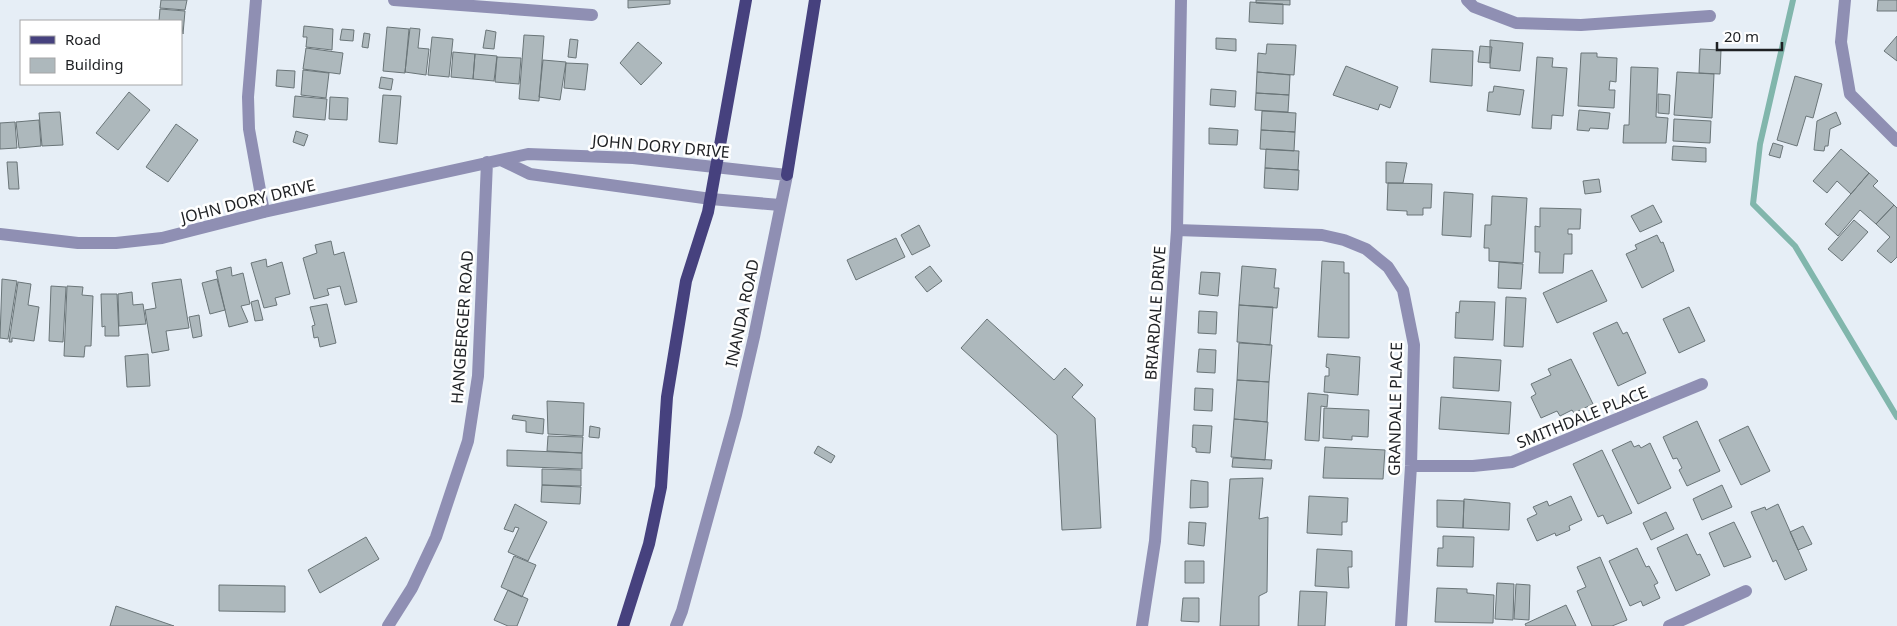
<svg xmlns="http://www.w3.org/2000/svg" width="1897" height="626" font-family="'Noto Sans',sans-serif">
<style>
.lines{fill:none;stroke-linecap:round;stroke-linejoin:round}
.stream{stroke:#81b6ac;stroke-width:6}
.building{fill:#adb8bc;stroke:#6a7578}
.minor{stroke:#8f8fb3;stroke-width:12}
.major{stroke:#46417e;stroke-width:12}
.labels{text-anchor:middle;stroke-width:5;stroke-linejoin:round;paint-order:stroke}
.street-label{font-size:16px;fill:#1e2023;stroke:#fff}
</style>
<rect width="100%" height="100%" fill="#e6eef6"/>
<g class="lines">
<path class="stream" d="M1793 0 1760 144 1753 204 1795 246 1897 417"/>
</g>
<path class="building" d="M161 0H187L185 10 160 8Z
M628 0H670V4L628 8Z
M1256 0H1290V5L1256 3Z
M1878 0H1897V11H1877Z
M1250 2 1283 4V24L1249 22Z
M160 9 185 11 183 34 181 21H159Z
M304 26 333 29 332 50 306 47 307 37H303Z
M387 27 409 29 405 73 383 71Z
M410 28 420 29 418 48 429 49 426 75 405 72Z
M342 29 354 30 353 41 340 40Z
M486 30 496 32 494 49 483 48Z
M364 33 370 34 368 48 362 47Z
M524 35 544 36 539 101 519 99Z
M1897 36V61L1884 51Z
M432 37 453 39 449 77 428 75Z
M1216 38 1236 39V51L1216 49Z
M570 39 578 40 576 58 568 57Z
M1490 40 1523 43 1520 71 1490 68Z
M638 42 662 63 641 85 620 63Z
M1267 44 1296 45 1294 75 1257 72 1258 53 1266 54Z
M1480 46 1492 47 1490 63 1478 62Z
M306 48 343 53 340 74 303 69Z
M1432 49 1473 51 1472 86 1430 82Z
M1700 49 1721 50 1720 74 1699 73Z
M453 52 475 54 473 79 451 77Z
M1581 53H1597V57L1617 58 1616 82 1610 81 1609 90H1615L1614 108 1578 106Z
M475 54 497 56 494 81 473 79Z
M497 57 521 58 519 84 495 82Z
M1537 57 1553 58 1552 67 1567 68 1563 116 1552 115 1551 129 1532 128Z
M543 60 566 62 560 100 539 97Z
M566 63 588 64 585 90 564 88Z
M1346 66 1398 87 1390 108 1380 104 1378 110 1333 95Z
M1631 67 1658 68 1656 117 1668 118 1666 143H1623L1624 125H1629Z
M277 70 295 71 294 88 276 86Z
M303 70 329 73 326 98 301 95Z
M1257 72 1290 75 1289 95 1256 93Z
M1677 72 1714 74 1712 118 1674 115Z
M1795 76 1822 84 1813 118 1806 116 1797 146 1777 140Z
M381 77 393 79 391 90 379 88Z
M1494 86 1524 90 1520 115 1487 111 1489 92H1493Z
M1211 89 1236 91 1235 107 1210 105Z
M129 92 150 110 118 150 96 133Z
M1256 93 1289 95 1288 112 1255 110Z
M1658 94 1670 95 1669 114 1658 113Z
M383 95 401 96 397 144 379 142Z
M295 96 327 99 325 120 293 117Z
M330 97 348 98 347 120 329 119Z
M1579 110 1610 113 1608 129 1590 128 1589 131 1577 130Z
M1262 111 1296 113 1295 132 1261 130Z
M60 112 63 145 42 146 39 113Z
M1836 112 1841 124 1830 129 1828 146H1825L1824 151 1814 150 1817 121Z
M1674 119 1711 121 1710 143 1673 141Z
M39 120 41 146 19 148 16 122Z
M15 122 17 148 0 149V123Z
M176 124 198 140 168 182 146 167Z
M1209 128 1238 130 1237 145 1209 144Z
M1261 130 1295 132 1294 151 1260 149Z
M296 131 308 135 304 146 293 142Z
M1773 143 1783 146 1780 158 1769 155Z
M1673 146 1706 148V162L1672 160Z
M1266 149 1299 151 1298 170 1265 168Z
M1841 149 1869 173 1851 194 1837 181 1827 193 1813 181Z
M7 162H17L19 189H9Z
M1386 162 1407 163 1403 183H1386Z
M1265 168 1299 170 1298 190 1264 188Z
M1869 173 1878 181 1873 186 1894 205 1876 224 1860 210 1838 236 1825 224Z
M1599 179 1601 192 1585 194 1583 181Z
M1388 183 1432 184 1431 208H1423V215H1407V211L1387 210Z
M1444 192 1473 194 1471 237 1442 235Z
M1492 196 1527 198 1523 263 1489 261V248H1484L1485 225H1491Z
M1653 205 1662 222 1640 232 1631 216Z
M1894 205 1897 208V257L1891 263 1877 251 1890 237 1876 224Z
M1540 208 1581 209 1580 229H1568V234H1572V254H1564L1563 273H1539L1540 252H1535V226L1540 227Z
M1854 220 1868 232 1842 261 1828 249Z
M919 225 930 246 912 255 901 235Z
M1657 235 1661 243 1663 242 1674 271 1642 288 1626 254 1637 249 1635 245Z
M896 238 905 257 856 280 847 260Z
M331 241 334 255 344 252 357 302 345 305 340 286 327 289 329 295 314 299 303 258 317 253 315 245Z
M266 259 267 267 282 262 290 294 275 298 277 305 264 308 251 263Z
M1322 261 1344 262V273H1349V338L1318 337Z
M1499 262 1523 264 1521 289 1498 288Z
M930 266 942 281 927 292 915 277Z
M1242 266 1276 269 1274 288H1279L1277 308 1239 305Z
M231 267 232 276 243 273 250 304 241 306 248 322 229 327 216 271Z
M1592 270 1607 301 1557 323 1543 293Z
M1201 272 1220 273 1218 296 1199 294Z
M2 279 17 281 8 339 0 338Z
M181 279 189 328 166 331 169 350 152 353 145 310 156 308 152 283Z
M217 279 225 310 210 314 202 283Z
M18 282 31 284 28 305 39 307 34 341 12 338V342H9Z
M51 286 66 287 63 342 49 341Z
M67 286 83 287 82 295 93 296 91 346H85L84 357 64 356Z
M132 292 133 305 143 304 146 324 119 326 118 294Z
M101 294H117L119 336H105V326L102 327Z
M1506 297 1526 298 1523 347 1504 346Z
M258 300 263 320 255 321 251 302Z
M1460 301 1495 302 1493 340 1455 338 1456 312 1459 313Z
M327 304 336 343 320 347 318 337 314 338 312 326 315 325 310 307Z
M1239 305 1273 307 1270 345 1237 342Z
M1689 307 1705 341 1679 353 1663 319Z
M1199 311 1217 312 1216 334 1198 333Z
M199 315 202 336 193 338 189 317Z
M987 319 1054 380 1065 368 1083 385 1072 397 1095 418 1101 528 1062 530 1057 435 961 348Z
M1617 322 1623 334 1627 332 1646 373 1618 386 1593 333Z
M1239 343 1272 345 1269 382 1237 380Z
M1199 349 1216 350 1215 373 1197 372Z
M148 354 150 386 127 387 125 356Z
M1327 354 1360 357 1358 395 1324 392 1325 376H1329V368L1326 367Z
M1454 357 1501 360 1499 391 1453 388Z
M1571 359 1593 404 1574 413 1572 410 1560 416 1557 411 1541 418 1531 397 1536 394 1531 384 1551 375 1548 369Z
M1237 380 1269 382 1267 422 1234 419Z
M1195 388 1213 389 1212 411 1194 410Z
M1308 393 1328 395 1327 407 1321 406 1319 441 1305 440Z
M1441 397 1511 402 1509 434 1439 429Z
M547 401 584 403 583 436 548 434Z
M1324 408 1369 410 1368 437 1352 436V440L1323 438Z
M513 415 544 419 543 434 526 432V421L512 419Z
M1234 419 1268 422 1265 460 1231 457Z
M1697 421 1720 471 1687 486 1679 470 1682 468 1677 458 1673 459 1663 437Z
M1193 425 1212 426 1210 453 1196 452V448L1192 447Z
M590 426 600 428 599 438 589 437Z
M1748 426 1770 471 1741 485 1719 440Z
M548 436 583 437 582 453 547 451Z
M1631 441 1634 447 1639 445 1641 448 1650 443 1671 488 1638 504 1612 450Z
M818 446 835 456 831 463 814 453Z
M1325 447 1385 450 1383 479 1323 478Z
M507 450 582 453V469L507 466Z
M1602 450 1632 513 1607 524 1603 515 1598 517 1573 464Z
M1233 458 1272 460 1271 469 1232 467Z
M542 469 581 470V486L542 485Z
M1263 478 1259 519 1268 517 1267 592 1259 596V626H1220L1230 479Z
M1191 480 1208 482V507L1190 508Z
M542 485 581 487 580 504 541 502Z
M1722 485 1732 507 1702 520 1693 499Z
M1309 496 1348 498 1347 522H1342V535L1307 533Z
M1571 496 1582 520 1569 526 1570 530 1556 536 1555 533 1537 541 1527 519 1537 514 1533 507 1547 501 1549 506Z
M1464 499 1510 503 1509 530 1463 528Z
M1437 500 1464 501 1463 528 1437 527Z
M515 504 547 522 528 561 508 552 519 528 515 527 513 532 504 529Z
M1778 504 1807 570 1785 580 1776 560 1773 562 1751 512 1765 507 1766 510Z
M1666 512 1674 529 1651 540 1643 523Z
M1189 522 1206 523 1204 546 1188 544Z
M1734 522 1751 557 1724 567 1709 533Z
M1803 526 1812 544 1798 550 1790 532Z
M1687 534 1697 555 1700 554 1710 575 1676 591 1657 548Z
M1443 536 1474 537 1473 567 1437 566 1438 548H1443Z
M366 537 379 559 320 593 308 570Z
M1637 548 1646 567 1649 566 1658 583 1654 585 1660 598 1643 606 1641 601 1630 606 1609 561Z
M1317 549 1352 551V567H1348L1349 588 1315 586Z
M514 556 536 565 522 597 501 587Z
M1600 557 1627 620 1612 626H1592L1577 591 1586 587 1577 567Z
M1185 561H1204V583H1185Z
M1497 583 1514 584 1513 620 1495 619Z
M1516 584 1530 585 1529 620 1514 619Z
M219 585 285 586V612L219 611Z
M1437 588 1467 589V593L1494 595 1493 623 1435 622Z
M508 590 528 599 517 626H508L494 620Z
M1300 591 1327 592 1325 626H1298Z
M1183 598H1199V622L1181 621Z
M1566 605 1576 626H1526L1525 624Z
M116 606 174 626H110Z"/>
<g class="lines">
<path class="minor" d="M256 0 248 97 249 129 264 212
M394 0 592 15
M1467 0 1474 7 1516 23 1581 25 1710 16
M1845 0 1841 42 1850 94 1897 141
M501 160 530 174 711 199 780 205
M1177 230 1322 235 1344 240 1366 249 1388 267 1403 290 1414 345 1411 466 1401 626
M0 234 78 243H116L162 238 264 212 528 154 633 158 787 175 754 337 736 415 682 611 676 626
M1411 466H1473L1512 462 1702 384
M388 626 412 588 436 537 468 441 478 376 487 162
M1142 626 1155 541 1177 230 1181 0
M1669 626 1746 591"/>
<path class="major" d="M787 175 815 0
M623 626 649 544 661 487 667 397 686 281 708 212 746 0"/>
</g>
<g class="labels">
<g class="street-label">
<text transform="translate(661 146) rotate(5)" y="6">JOHN DORY DRIVE</text>
<text transform="translate(248 201) rotate(-14)" y="6">JOHN DORY DRIVE</text>
<text transform="translate(742 313) rotate(-78)" y="6">INANDA ROAD</text>
<text transform="translate(1155 313) rotate(-86)" y="6">BRIARDALE DRIVE</text>
<text transform="translate(462 327) rotate(-86)" y="6">HANGBERGER ROAD</text>
<text transform="translate(1395 409) rotate(-89)" y="6">GRANDALE PLACE</text>
<text transform="translate(1582 417) rotate(-22)" y="6">SMITHDALE PLACE</text>
</g>
</g>
<rect x="20" y="20" width="162" height="65" fill="#ffffff" stroke="#a5a6a7"/>
<rect x="30" y="36" width="25" height="8" fill="#46417e" stroke="#a5a6a7"/>
<text x="65" y="45" font-size="15" fill="#1e2023">Road</text>
<rect x="30" y="58" width="25" height="15" fill="#adb8bc" stroke="#a5a6a7"/>
<text x="65" y="70" font-size="15" fill="#1e2023">Building</text>
<path d="M1717 42v8h65v-8" fill="none" stroke="#1e2023" stroke-width="2.5"/>
<text x="1724" y="42" font-size="15" fill="#1e2023" stroke="#ffffff" stroke-width="4" paint-order="stroke">20 m</text>
</svg>
